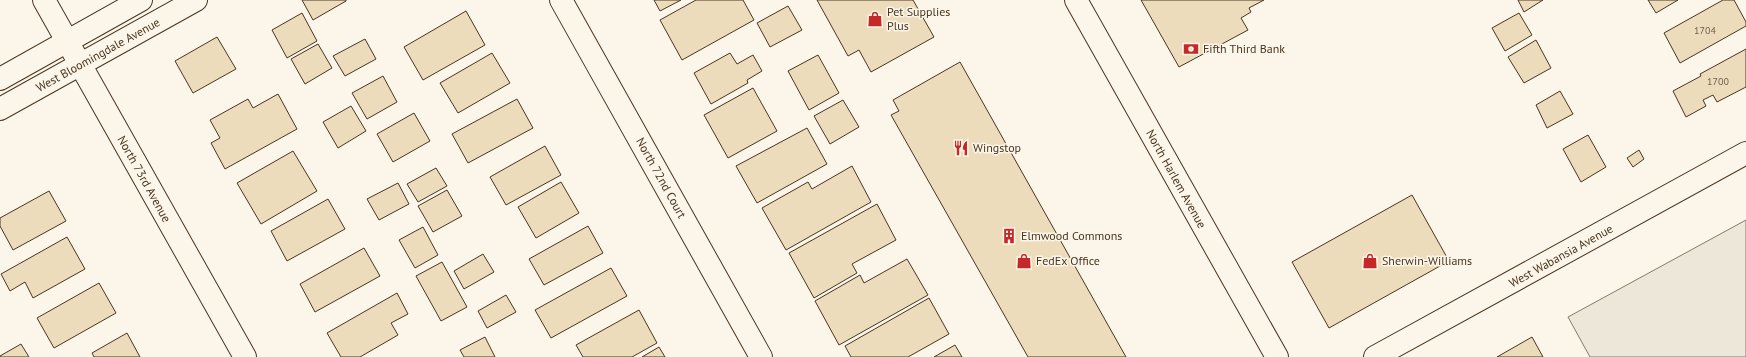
<svg xmlns="http://www.w3.org/2000/svg" width="1746" height="357" font-family="'PT Sans',sans-serif">
<style>
.parking{fill:#ede7d9;stroke:#887966}
.building{fill:#ecdcbc;stroke:#4a3520}
.lines{fill:none;stroke-linecap:round;stroke-linejoin:round}
.minor-casing{stroke:#4a3520;stroke-width:24}
.major-casing{stroke:#4a3520;stroke-width:24}
.minor{stroke:#fbf6e9;stroke-width:22}
.major{stroke:#fbf6e9;stroke-width:22}
.labels{text-anchor:middle;stroke-width:3;stroke-linejoin:round;paint-order:stroke}
.number-label{font-size:10px;fill:#725f47}
.poi-label{font-size:12px;fill:#4a3520;stroke:#fbf6e9;text-anchor:start}
.street-label{font-size:12px;fill:#4a3520;stroke:#fbf6e9}
</style>
<rect width="100%" height="100%" fill="#fbf6e9"/>
<path class="parking" d="M1746 220V357H1590L1568 317Z"/>
<path class="building" d="M302 0H346V1L313 20Z
M654 0H681L660 11Z
M696 0H743L754 20 682 60 660 20Z
M817 0H913L934 37 871 72 859 50 848 56Z
M1141 0H1264L1249 8 1251 12 1241 18 1248 30 1179 67Z
M1518 0H1543L1524 12Z
M1648 0H1678L1656 13Z
M1723 0H1734L1746 22V26L1680 63 1664 33Z
M788 6 802 30 770 47 757 23Z
M466 11 485 45 423 80 404 47Z
M302 13 317 41 287 58 272 30Z
M1519 13 1532 35 1505 51 1492 28Z
M217 37 236 69 193 93 175 61Z
M365 39 376 59 345 76 333 56Z
M1536 40 1551 68 1524 83 1508 57Z
M318 44 332 68 305 84 291 59Z
M1746 49V87L1717 102 1713 95 1703 100 1706 106 1686 117 1673 91 1701 76 1700 74Z
M492 53 510 83 458 113 440 83Z
M730 53 737 64 753 55 762 71 747 80 748 83 711 104 694 73Z
M818 55 839 93 809 110 788 71Z
M960 62 1126 357H1028L891 115 899 111 893 100Z
M383 76 397 102 367 119 352 93Z
M753 88 777 131 728 158 704 115Z
M1560 91 1573 114 1547 128 1536 105Z
M278 94 297 129 225 169 211 143 220 138 210 120 248 99 253 108Z
M517 99 533 128 468 163 452 134Z
M843 100 859 127 830 144 814 116Z
M351 106 366 131 338 148 323 122Z
M414 113 430 141 393 162 377 134Z
M807 128 827 164 757 203 736 166Z
M1588 135 1606 167 1581 182 1563 149Z
M545 146 561 175 506 205 490 177Z
M1639 150 1644 159 1633 167 1627 158Z
M293 151 317 191 261 224 237 183Z
M852 166 871 202 786 250 762 208 808 182 812 189Z
M436 168 447 186 418 202 407 184Z
M561 182 579 213 536 238 518 207Z
M398 183 409 204 379 220 367 199Z
M447 190 462 216 433 232 418 206Z
M49 191 66 221 13 250 0 226V218Z
M1412 195 1449 261 1329 328 1292 262Z
M328 199 345 229 287 261 271 231Z
M877 204 896 240 852 264 857 273 814 298 789 253Z
M588 226 603 253 544 285 529 259Z
M423 227 438 255 415 268 399 240Z
M67 237 85 269 33 298 25 282 10 291 1 274Z
M364 248 380 276 315 312 300 284Z
M483 254 494 272 464 289 454 271Z
M907 259 928 295 839 345 815 301 860 275 864 283Z
M442 262 467 307 441 321 416 276Z
M611 268 627 296 551 338 535 310Z
M99 283 116 313 54 348 37 318Z
M397 293 408 314 391 323 398 335 360 357H341L327 333Z
M506 295 516 312 487 328 478 311Z
M929 298 949 334 908 357H851L845 346Z
M639 310 657 343 632 357H583L576 345Z
M127 333 140 357H94L92 353Z
M485 337 495 357H464L460 350Z
M1532 337 1543 357H1497Z
M21 344 29 357H0V356Z
M955 345 962 357H934Z
M659 347 665 357H642Z"/>
<g class="lines">
<g class="minor-casing">
<path id="minor" d="M44 0 245 357
M561 0 761 357
M0 79 141 0
M0 109 196 0
M1375 357 1746 153"/>
</g>
<g class="major-casing">
<path id="major" d="M1076 0 1277 357"/>
</g>
<use href="#minor" class="minor"/>
<use href="#major" class="major"/>
</g>
<defs>
<g id="shop-bare" transform="scale(1.2)"><path d="M-5-2.5h2.3a2.7 3.5 0 0 1 5.4 0H5L5.5 6h-11ZM-1.5-2.5h3a1.5 2.3 0 0 0-3 0Z" fill="#c62828" stroke="#fbf6e9" stroke-width="2.5" paint-order="stroke"/></g>
<g id="bank-bare" transform="scale(1.2)"><path d="M-6-4H6V4H-6ZM0-2.3a2.3 2.3 0 1 0 0 4.6a2.3 2.3 0 1 0 0-4.6Z" fill="#c62828" stroke="#fbf6e9" stroke-width="2.5" paint-order="stroke"/></g>
<g id="restaurant-bare" transform="scale(1.2)"><path d="M-5-6h1v4h1v-4h1v4h1v-4h1v5L-1.5 .5V6h-2V.5L-5-1ZM5-6V6H3V1.5H1.5Q1.5-4 5-6Z" fill="#c62828" stroke="#fbf6e9" stroke-width="2.5" paint-order="stroke"/></g>
<g id="building-bare" transform="scale(1.2)"><path d="M-4-6H4V6H1V3H-1V6H-4ZM-2.5-4.3h1.7v1.8h-1.7ZM.8-4.3h1.7v1.8H.8ZM-2.5-1h1.7V.8h-1.7ZM.8-1h1.7V.8H.8Z" fill="#c62828" stroke="#fbf6e9" stroke-width="2.5" paint-order="stroke"/></g>
</defs>
<g fill-rule="evenodd">
<use href="#shop-bare" x="875" y="19"/>
<use href="#bank-bare" x="1191" y="49"/>
<use href="#restaurant-bare" x="961" y="148"/>
<use href="#building-bare" x="1009" y="236"/>
<use href="#shop-bare" x="1024" y="261"/>
<use href="#shop-bare" x="1370" y="261"/>
</g>
<g class="labels">
<g class="number-label">
<text x="1705" y="34">1704</text>
<text x="1718" y="85">1700</text>
</g>
<g class="poi-label">
<text x="887" y="16">Pet Supplies<tspan x="887" dy="14">Plus</tspan></text>
<text x="1203" y="53">Fifth Third Bank</text>
<text x="973" y="152">Wingstop</text>
<text x="1021" y="240">Elmwood Commons</text>
<text x="1036" y="265">FedEx Office</text>
<text x="1382" y="265">Sherwin-Williams</text>
</g>
<g class="street-label">
<text transform="translate(98 55) rotate(-29)" y="4">West Bloomingdale Avenue</text>
<text transform="translate(661 178) rotate(61)" y="4">North 72nd Court</text>
<text transform="translate(144 179) rotate(61)" y="4">North 73rd Avenue</text>
<text transform="translate(1176 179) rotate(61)" y="4">North Harlem Avenue</text>
<text transform="translate(1561 256) rotate(-29)" y="4">West Wabansia Avenue</text>
</g>
</g>
</svg>
